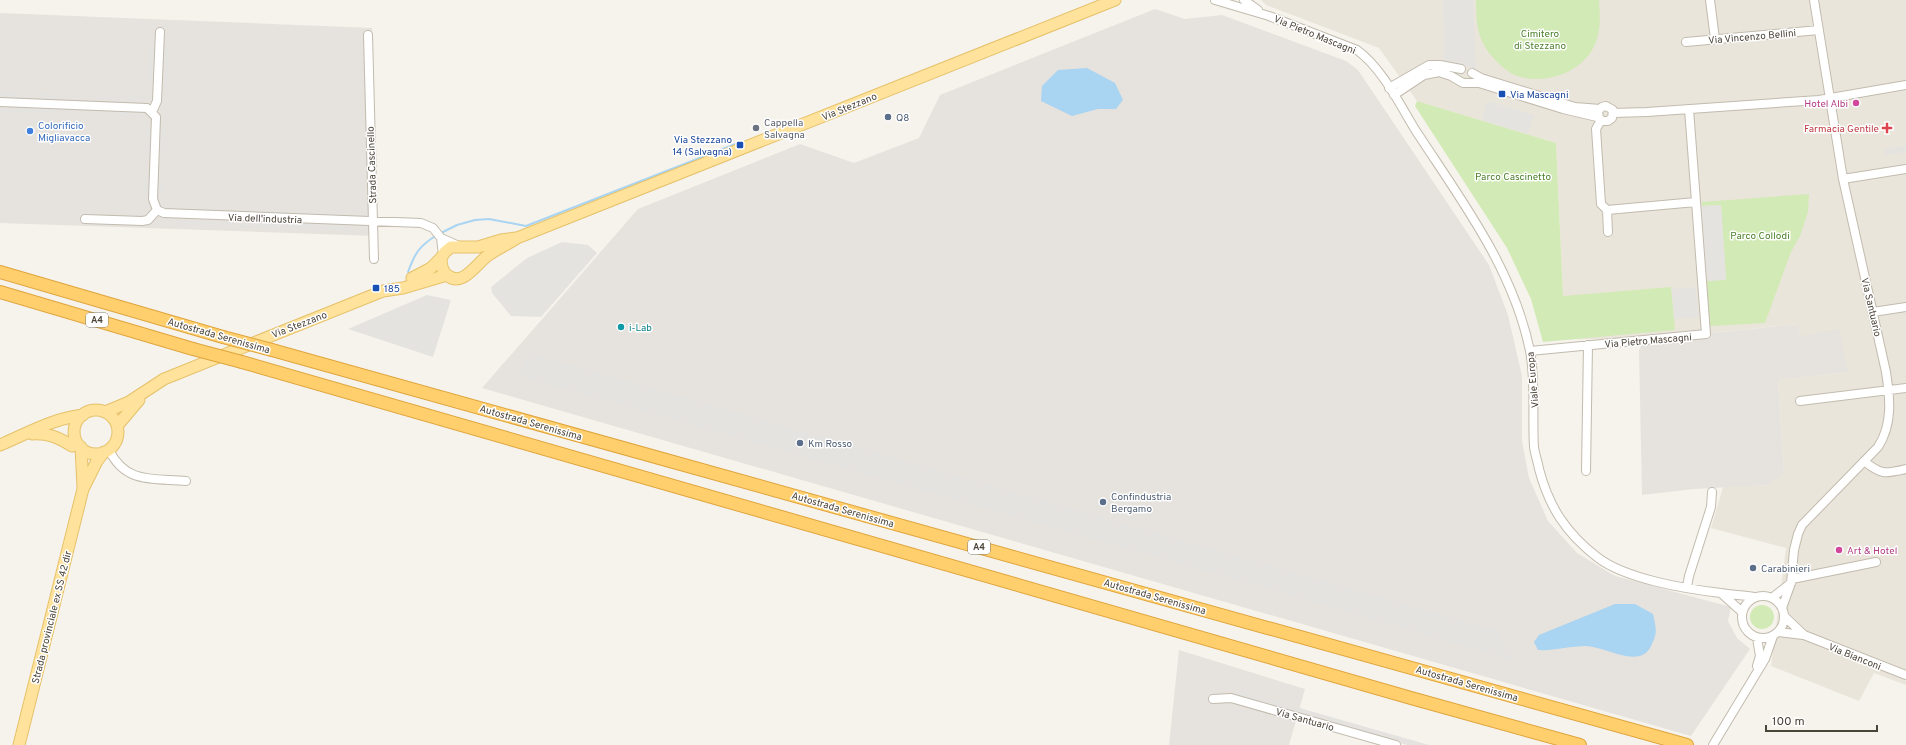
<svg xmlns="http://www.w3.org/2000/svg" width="1906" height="745" font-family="Overpass,sans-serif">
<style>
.residential{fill:#eae5da}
.industrial{fill:#e6e2dd}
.green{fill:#d2eab5}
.parking{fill:#e5e3e0}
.water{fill:#a9d4f2}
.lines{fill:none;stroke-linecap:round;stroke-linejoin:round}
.stream{stroke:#a9d4f2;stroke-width:2}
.minor-casing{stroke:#c2bbae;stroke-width:10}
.major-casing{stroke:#e6c16a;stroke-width:13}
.highway-casing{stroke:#e0a43c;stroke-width:14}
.minor{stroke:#fff;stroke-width:8}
.major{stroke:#ffe39c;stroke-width:11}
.highway{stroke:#ffcf6e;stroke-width:12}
.highway-bridge-casing{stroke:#e0a43c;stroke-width:14;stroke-linecap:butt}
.highway-bridge{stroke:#ffcf6e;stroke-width:12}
.transit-dot{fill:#1a4fb4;stroke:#fff;stroke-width:1.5}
.hotel-dot{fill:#d1479c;stroke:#fff;stroke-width:1.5}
.service-dot{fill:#5c6f8a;stroke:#fff;stroke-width:1.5}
.worship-dot{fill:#6b7280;stroke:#fff;stroke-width:1.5}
.health-dot{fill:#e0444e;stroke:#fff;stroke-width:1.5}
.shop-dot{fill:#3f7fe0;stroke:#fff;stroke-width:1.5}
.culture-dot{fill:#0f9aa8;stroke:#fff;stroke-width:1.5}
.labels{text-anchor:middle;stroke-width:3;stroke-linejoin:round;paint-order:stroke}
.shield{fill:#fff;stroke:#817c74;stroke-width:1}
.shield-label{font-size:9px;font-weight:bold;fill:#4b4439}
.park-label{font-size:10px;fill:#4a7f2a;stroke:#fff}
.street-label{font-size:10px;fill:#4b4439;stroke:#fff}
.transit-label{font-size:10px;fill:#164399;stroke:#fff;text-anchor:start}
.hotel-label{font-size:10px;fill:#b23c85;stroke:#fff;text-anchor:end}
.service-label{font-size:10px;fill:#4e5e75;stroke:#fff;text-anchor:start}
.worship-label{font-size:10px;fill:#5b616d;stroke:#fff;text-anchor:start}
.shop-label{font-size:10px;fill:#366cbe;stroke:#fff;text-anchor:start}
.health-label{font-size:10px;fill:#be3a42;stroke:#fff;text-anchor:end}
.culture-label{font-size:10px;fill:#0d838f;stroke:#fff;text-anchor:start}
</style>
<rect width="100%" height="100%" fill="#f6f3ec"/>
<path class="residential" d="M1261 0H1906V685L1874 673 1859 701 1771 666 1786 548 1711 528 1723 487 1768 485 1784 473 1778 380 1848 372 1800 336 1797 324 1645 340 1567 339 1563 296 1556 143 1417 101 1379 48 1266 5Z"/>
<path class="industrial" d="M1155 9 1185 19 1222 15 1346 61 1358 70 1489 265 1508 315 1522 376V441L1529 478 1548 521 1577 553 1615 576 1731 607 1728 621 1737 638 1750 649 1691 736 482 388 638 209 800 144 854 163 919 138 940 95Z
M0 13 372 28 376 236 0 223Z
M1798 324 1800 336 1839 329 1848 372 1778 380 1784 473 1768 485 1694 489 1642 495 1639 350 1645 340Z
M1179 650 1305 689 1289 745H1169Z"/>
<path class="green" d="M1476 0H1599C1600 14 1601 29 1596 42 1584 73 1546 85 1517 76 1504 71 1490 56 1484 45 1476 31 1476 15 1476 0Z
M1417 101 1556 143 1563 296 1671 287 1675 330 1543 342 1531 299 1507 248 1415 106Z
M1809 194 1808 212 1800 236 1791 252 1765 323 1710 326 1707 281 1726 279 1721 205 1702 206V202Z
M1750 617a12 12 0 1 1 24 0a12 12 0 1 1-24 0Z"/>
<path class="parking" d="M1443 0H1473L1476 69 1444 60Z
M149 45 155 46 153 85 148 84Z
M164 46H169L168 85H162Z
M1 92 20 93V98L0 97Z
M40 93 59 94V99H39Z
M96 96 138 97V102L96 101Z
M1487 101 1534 115 1528 134 1482 120Z
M0 106 59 109 58 114 0 112Z
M120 111H137V117L120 116Z
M146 126 152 127 150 157H145Z
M161 127H166L165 150H160Z
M1906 146V152L1885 155 1884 149Z
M144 179 149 180V196H144Z
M159 180H164V191H158Z
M1721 205 1726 280 1707 281 1702 206Z
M173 207 211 208V211L173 210Z
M248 209 348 213 347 216 248 212Z
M173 219 190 220V225L173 224Z
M192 219 206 220 205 225H192Z
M207 220 221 221V226L207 225Z
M223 221H236L235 226H223Z
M240 221 254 222V227H240Z
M256 222 270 223V228L256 227Z
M271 223H285V228H271Z
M287 223 301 224V229H287Z
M302 224H316V230L302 229Z
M318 224 332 225V230H318Z
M333 225H347V231L333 230Z
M562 242 588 245 597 253 541 317 511 316 492 293 491 287 527 258Z
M1696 287 1699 317 1674 319 1672 289Z
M427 295 451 300 433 357 348 329Z
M527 352 1496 630 1517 662 1286 594 519 376Z
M1237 690 1429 745H1407L1235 696Z"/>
<path class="water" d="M1087 68 1115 83 1123 100 1116 109H1098L1072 116 1041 101 1042 86 1058 70Z
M1615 604H1635L1653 614C1656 629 1658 632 1651 646 1640 670 1604 646 1586 646 1570 646 1554 651 1538 650L1534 642 1539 635Z"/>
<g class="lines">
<path class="stream" d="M441 233 457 225 475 220 489 219 526 226 738 143
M408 272C415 253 419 246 437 235"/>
<g class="minor-casing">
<path id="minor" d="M1215 0 1269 16 1357 50C1382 68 1400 105 1416 131 1461 200 1513 268 1530 351 1536 383 1532 415 1534 447 1535 455 1538 462 1539 469 1549 507 1566 533 1597 557 1625 579 1686 589 1721 593 1732 595 1743 595 1754 597
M1244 0 1258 10
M1710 0 1715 39
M368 35 374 259
M1686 42 1819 30
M1472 73 1481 78 1575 107 1600 109
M1389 88 1429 65H1440L1461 69
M1394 95 1424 75 1439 72 1451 76 1463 83H1479L1563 109 1597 117 1603 121H1608L1612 118 1613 110 1606 106 1602 107 1598 111 1599 118
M0 102 147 108 156 117 153 199 157 210 164 213 421 223 433 228 441 238 459 246
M152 112 157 101 160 32
M1613 113 1647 112 1819 100 1906 85
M1601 120 1596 129 1601 204 1607 210 1696 202
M1843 179 1906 169
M1607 210 1608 232
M85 219 142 221 148 220 157 210
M441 238 443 255
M1873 312 1906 307
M1530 351 1706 334 1689 109
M1800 401 1906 388
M109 450C126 484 152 478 186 481
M1864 461C1881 475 1885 474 1906 469
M1586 471 1588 345
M1792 579 1876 562
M1687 587 1689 576 1711 507 1712 492
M1721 593 1742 612
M1742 617a21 21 0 1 1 42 0a21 21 0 1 1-42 0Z
M1772 598 1791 583
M1782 608 1791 583 1794 550 1798 534 1802 525 1878 447C1893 424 1890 398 1886 372L1843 179 1814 0
M1784 616 1804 635 1906 675
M1778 632 1803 635
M1757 666 1760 656 1757 638
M1213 699 1231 698 1396 745
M1713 745 1765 659 1773 636"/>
</g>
<g class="major-casing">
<path id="major" d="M441 258C441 265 442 271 447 275 463 289 478 261 490 254 499 248 508 244 517 238L1115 0
M412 278 431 268 441 258 445 252 451 247H478L501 240 516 238
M74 432a22 22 0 1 1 44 0a22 22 0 1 1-44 0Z
M105 412 129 402 164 379 383 291 403 288 447 275
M117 426 139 400
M32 434C48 433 58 437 72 446L78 444
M0 445C26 434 54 418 83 415
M81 447 83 487
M19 745 83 489 97 461 104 452"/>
</g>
<g class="highway-casing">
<path id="highway" d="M0 272 223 337
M0 292 193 349
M272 350 1687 745
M242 362 1411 698 1580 745"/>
</g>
<use href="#minor" class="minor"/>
<use href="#major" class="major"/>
<use href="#highway" class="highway"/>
<g class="highway-bridge-casing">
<path id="highway-bridge" d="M223 337 272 350
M193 349 242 362"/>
</g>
<use href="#highway-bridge" class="highway-bridge"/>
</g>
<g class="transit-dot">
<rect x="1498" y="90" width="8" height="8" rx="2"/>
<rect x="736" y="141" width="8" height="8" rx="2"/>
<rect x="372" y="284" width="8" height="8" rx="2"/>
</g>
<g class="hotel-dot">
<circle cx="1856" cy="103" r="4"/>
<circle cx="1839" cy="550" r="4"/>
</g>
<g class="service-dot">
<circle cx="888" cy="117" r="4"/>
<circle cx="800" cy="443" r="4"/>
<circle cx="1103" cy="502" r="4"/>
<circle cx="1753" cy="568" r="4"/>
</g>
<circle class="worship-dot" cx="756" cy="128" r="4"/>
<path class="health-dot" d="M1885 122h4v4h4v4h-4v4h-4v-4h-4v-4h4z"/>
<circle class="shop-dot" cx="30" cy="131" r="4"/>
<circle class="culture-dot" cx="621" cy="327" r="4"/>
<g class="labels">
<g class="shield">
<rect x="86" y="313" width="22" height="14" rx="3"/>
<rect x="968" y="540" width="22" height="14" rx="3"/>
</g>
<g class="shield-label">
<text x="97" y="323">A4</text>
<text x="979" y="550">A4</text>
</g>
<g class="park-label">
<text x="1540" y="37">Cimitero<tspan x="1540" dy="12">di Stezzano</tspan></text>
<text x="1513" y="180">Parco Cascinetto</text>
<text x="1760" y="239">Parco Collodi</text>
</g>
<g class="street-label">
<text transform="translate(1315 34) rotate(22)" y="4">Via Pietro Mascagni</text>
<text transform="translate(1752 36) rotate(-5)" y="4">Via Vincenzo Bellini</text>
<text transform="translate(849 106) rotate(-22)" y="4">Via Stezzano</text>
<text transform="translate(371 165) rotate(-92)" y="4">Strada Cascinello</text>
<text transform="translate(265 218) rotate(2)" y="4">Via dell'industria</text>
<text transform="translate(1872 307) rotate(77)" y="4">Via Santuario</text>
<text transform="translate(299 324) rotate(-21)" y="4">Via Stezzano</text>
<text transform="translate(219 335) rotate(16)" y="4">Autostrada Serenissima</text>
<text transform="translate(1648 340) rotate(-5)" y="4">Via Pietro Mascagni</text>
<text transform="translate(1532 380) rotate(-95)" y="4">Viale Europa</text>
<text transform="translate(531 422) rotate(16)" y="4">Autostrada Serenissima</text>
<text transform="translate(843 509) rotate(16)" y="4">Autostrada Serenissima</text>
<text transform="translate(1155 596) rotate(16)" y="4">Autostrada Serenissima</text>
<text transform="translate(51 617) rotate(-76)" y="4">Strada provinciale ex SS 42 dir</text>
<text transform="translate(1855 656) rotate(22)" y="4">Via Bianconi</text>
<text transform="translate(1467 683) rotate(16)" y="4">Autostrada Serenissima</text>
<text transform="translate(1305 719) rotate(16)" y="4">Via Santuario</text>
</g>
<g class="transit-label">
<text x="1510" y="98">Via Mascagni</text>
<text x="732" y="143" text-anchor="end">Via Stezzano<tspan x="732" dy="12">14 (Salvagna)</tspan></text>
<text x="384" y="292">185</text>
</g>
<g class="hotel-label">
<text x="1848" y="107">Hotel Albi</text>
<text x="1847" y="554" text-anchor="start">Art &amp; Hotel</text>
</g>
<g class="service-label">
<text x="896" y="121">Q8</text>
<text x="808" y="447">Km Rosso</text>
<text x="1111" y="500">Confindustria<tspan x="1111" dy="12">Bergamo</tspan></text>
<text x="1761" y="572">Carabinieri</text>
</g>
<g class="worship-label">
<text x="764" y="126">Cappella<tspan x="764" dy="12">Salvagna</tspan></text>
</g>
<g class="shop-label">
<text x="38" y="129">Colorificio<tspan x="38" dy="12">Migliavacca</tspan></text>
</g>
<g class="health-label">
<text x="1879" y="132">Farmacia Gentile</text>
</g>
<g class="culture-label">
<text x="629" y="331">i-Lab</text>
</g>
</g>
<path d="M1766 725v6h111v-6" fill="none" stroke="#4b4439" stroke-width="2"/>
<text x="1772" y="725" font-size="12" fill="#4b4439" stroke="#ffffff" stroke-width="3" paint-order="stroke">100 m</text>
</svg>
